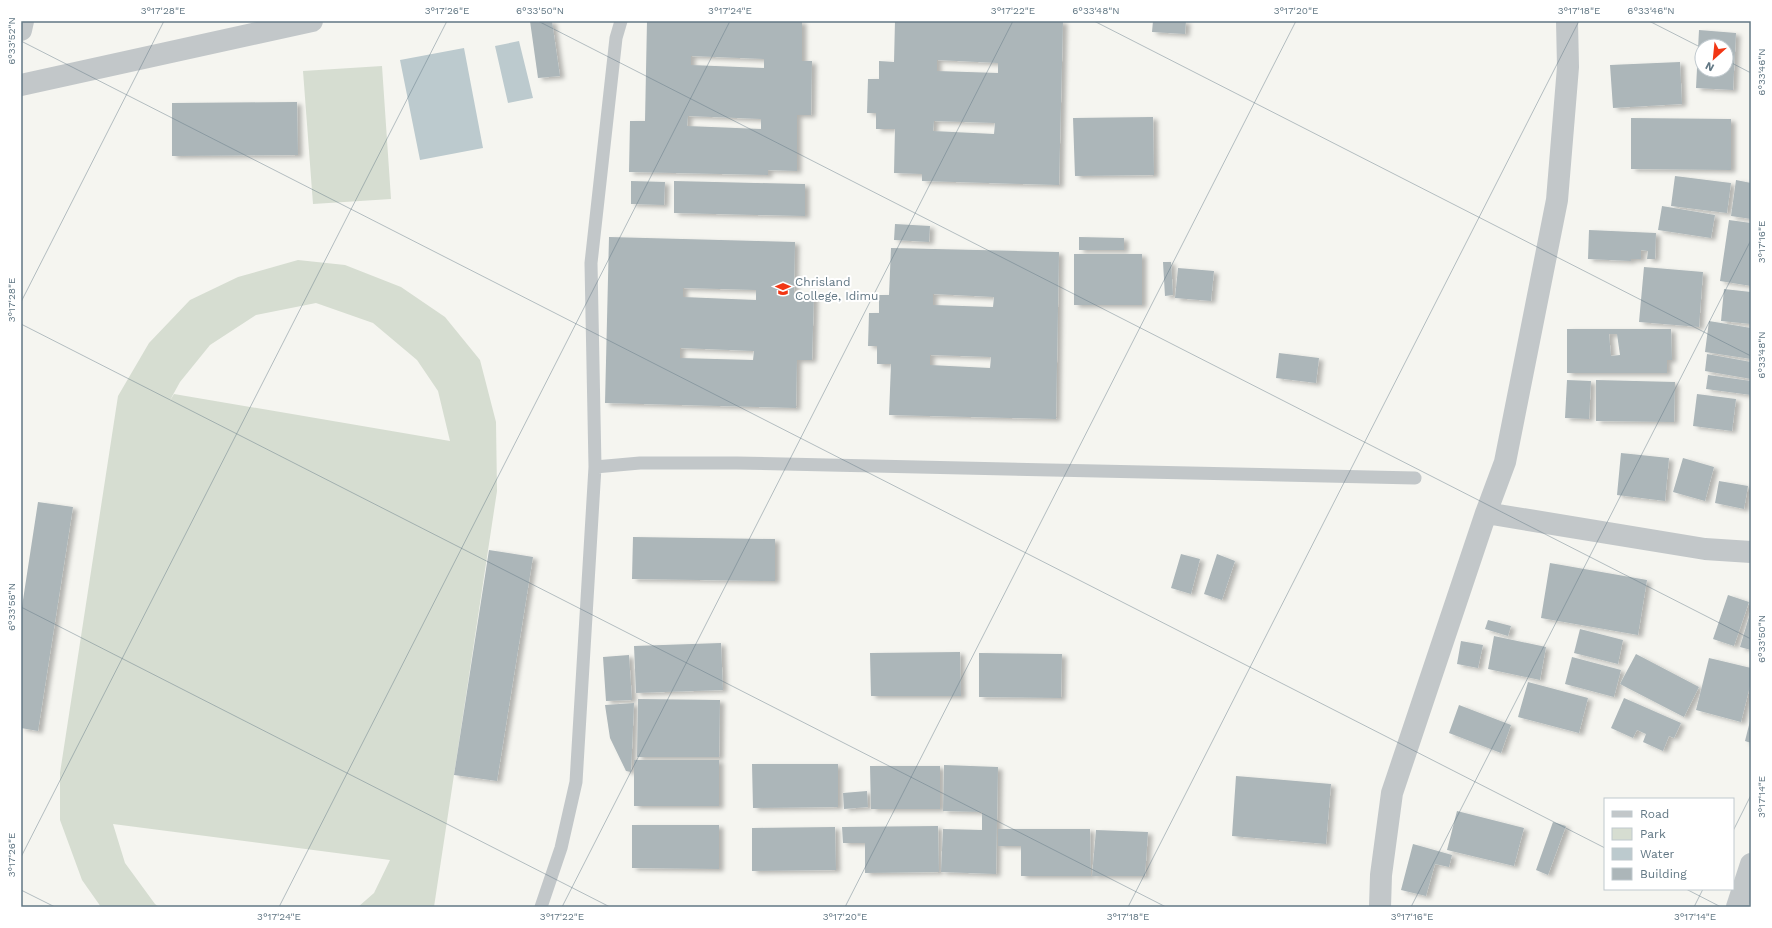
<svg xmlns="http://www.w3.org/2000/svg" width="1772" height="928" font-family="'Work Sans',sans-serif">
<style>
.green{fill:#d6ddd1;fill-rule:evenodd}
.water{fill:#bccace}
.building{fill:#acb6b9;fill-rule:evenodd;filter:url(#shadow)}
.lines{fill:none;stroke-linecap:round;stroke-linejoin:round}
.service{stroke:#c2c7c9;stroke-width:13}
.minor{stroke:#c2c7c9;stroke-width:22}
.ticks{fill:none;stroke:#617784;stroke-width:1;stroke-opacity:0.45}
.labels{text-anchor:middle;stroke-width:4;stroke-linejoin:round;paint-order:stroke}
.poi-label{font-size:12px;fill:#617784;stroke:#fff;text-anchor:start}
.neatline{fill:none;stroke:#617784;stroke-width:1.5}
.ticks-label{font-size:10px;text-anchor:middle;fill:#617784}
</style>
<defs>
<filter id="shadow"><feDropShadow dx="4.5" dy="2.5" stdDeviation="2" flood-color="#0004"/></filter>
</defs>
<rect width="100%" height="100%" fill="#f5f5f0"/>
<path class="green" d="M382 66 391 199 313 204 303 71Z
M298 260 345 265 401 287 445 317 480 360 496 422 497 491 434 907H358L374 893 390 860 113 824 125 863 155 904 159 907H101L82 880 60 820V773L118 396 149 343 190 300 238 277ZM316 303 373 323 417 360 438 391 450 441 174 394 169 402 180 382 210 345 256 315Z"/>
<path class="water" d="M519 41 533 98 508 103 495 46Z
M464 48 483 148 420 160 400 60Z"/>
<path class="building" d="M530 21H552L560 76 538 78Z
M647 21H802V61H812L811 115H797V171L768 170V175L629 172 630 121H645ZM691 56 764 59V68L691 65ZM688 116 761 119V129L687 126Z
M895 21H1063L1059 185 922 181V174L894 173 895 129H876V113H867L868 79H879V61L894 62ZM937 60 998 63V73L937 71ZM934 121 995 123 994 134 933 131Z
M1153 21H1186L1185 34 1152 32Z
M1699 30 1736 33 1733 90 1696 88ZM1702 46H1726V70H1702Z
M1680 62 1682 104 1613 108 1610 65Z
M297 102 298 155 172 156V103Z
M1153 117 1154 175 1075 176 1073 118Z
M1631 118 1731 119V170L1631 169Z
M1675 176 1731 183 1727 213 1671 206Z
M1736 180 1751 183V219L1731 216Z
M631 181 665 182 664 205 631 204Z
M674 181 805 184V216L674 213Z
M1662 206 1715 215 1711 238 1658 230Z
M1729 220 1751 223V286L1720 281Z
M895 224 930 226 929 242 894 240Z
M1589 230 1656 233 1655 259H1647L1648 251 1641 250V259H1631V261L1588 259Z
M609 237 795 242 794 293H814L812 360H797L796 408 605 403ZM683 288 756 290V300L683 297ZM680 348 754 351 753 360 680 358Z
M1079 237 1124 238V250H1079Z
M891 248 1059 252 1056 419 889 415 891 364H877V346H868L869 313H879V295H889ZM933 294 994 297 993 307 933 305ZM930 355 991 357 990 368 930 365Z
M1074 254H1142V305H1074Z
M1163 262H1171L1173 295 1165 296Z
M1644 267 1703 272 1699 327 1639 322Z
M1178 268 1214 271 1211 301 1175 298Z
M1724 289 1751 292V324L1721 321Z
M1709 321 1751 328V359L1705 352Z
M1567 329H1671L1672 360H1667V373H1567ZM1609 334H1617L1620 355 1611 356Z
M1279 353 1319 358 1316 383 1276 378Z
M1707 354 1751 362V379L1705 371Z
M1708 375 1751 381V395L1706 389Z
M1567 380 1591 381 1589 419 1565 418Z
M1596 380 1675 382 1674 422 1596 421Z
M1697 394 1736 399 1732 431 1693 426Z
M1621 453 1669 458 1665 501 1617 495Z
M1683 458 1714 467 1705 501 1673 492Z
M1719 481 1748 486 1744 509 1715 503Z
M38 502 73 507 38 731 21 728V613Z
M633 537 775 539V581L632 579Z
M489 550 533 557 497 781 454 775Z
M1181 554 1200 559 1191 594 1171 588Z
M1217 554 1235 561 1222 600 1204 594Z
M1550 563 1647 580 1638 635 1541 618Z
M1728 595 1749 602 1734 646 1713 639Z
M1751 610V650L1740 647Z
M1488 620 1511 626 1508 636 1485 629Z
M1580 629 1623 640 1618 664 1574 653Z
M1494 636 1546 647 1540 680 1488 669Z
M1461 641 1483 645 1478 668 1457 664Z
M721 643 723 690 636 693 634 646Z
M960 652 961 696H871L870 653Z
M979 653 1062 654 1061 698 979 697Z
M1636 654 1699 687 1684 717 1620 684Z
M629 655 632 700 606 701 603 657Z
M1572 657 1621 670 1614 697 1565 684Z
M1709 658 1751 668V682L1741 722 1696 710Z
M1528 682 1588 698 1579 733 1518 717Z
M1624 698 1681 723 1674 738 1669 736 1663 751 1643 742 1646 734 1637 730 1633 738 1611 728Z
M638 699 720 700 719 757H637Z
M634 703 631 772 626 771 610 738 605 705Z
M1459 705 1511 725 1501 753 1449 733Z
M1751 717V743L1745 741Z
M634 760H719V806H634Z
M752 764H838V807L753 808Z
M944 765 998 767 996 874 941 872 943 829 982 830V812L943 811Z
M870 766H940V809H871Z
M1236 776 1331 784 1326 844 1232 836Z
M867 791 868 807 844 809 843 793Z
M1457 811 1524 828 1514 866 1447 850Z
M1553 822 1566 826 1548 875 1536 870Z
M632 825H719V869L632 868Z
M938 826 939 872 865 873V843H843L842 827Z
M835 827 836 870 752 871V828Z
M998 829H1090L1091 876H1021V846H998Z
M1096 830 1148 832 1145 876H1092Z
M1413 844 1452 855 1449 867 1435 864 1426 896 1401 890Z"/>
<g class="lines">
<path class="service" d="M595 467 640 463H737L1415 478
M541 907 561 848 576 782 595 467 591 263 616 38 621 21"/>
<path class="minor" d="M21 30 23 21
M21 85 312 21
M1486 513 1705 549 1751 552
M1380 907 1381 875 1392 793 1486 513 1505 462 1557 200 1568 67 1567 21
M1737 907 1751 864"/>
</g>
<path class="ticks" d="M538 21 1751 639M1094 21 1751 356M1649 21 1702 48M21 41 1605 848M1726 60 1751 73M21 302 164 21M21 324 1166 907M21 607 610 907M1733 831 1751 795M21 857 447 21M1686 889 1721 907M21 890 55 907M279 907 730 21M562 907 1013 21M845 907 1296 21M1128 907 1579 21M1411 907 1751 240M1694 907 1703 889"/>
<defs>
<g id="school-bare" transform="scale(1.2)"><path d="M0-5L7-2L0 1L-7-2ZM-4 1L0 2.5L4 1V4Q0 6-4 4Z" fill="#f23614" stroke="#fff" stroke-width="2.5" paint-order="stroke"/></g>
</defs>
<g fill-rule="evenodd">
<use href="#school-bare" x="783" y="289"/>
</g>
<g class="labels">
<g class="poi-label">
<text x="795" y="286">Chrisland<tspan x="795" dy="14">College, Idimu</tspan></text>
</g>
</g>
<rect width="1772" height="928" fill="none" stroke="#ffffff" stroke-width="44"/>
<rect x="1604" y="798" width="130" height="92" fill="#ffffff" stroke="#c0c9ce"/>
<rect x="1612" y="811" width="20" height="6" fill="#c2c7c9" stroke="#c0c9ce"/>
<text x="1640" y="818" font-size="12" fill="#617784">Road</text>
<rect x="1612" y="828" width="20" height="12" fill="#d6ddd1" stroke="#c0c9ce"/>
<text x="1640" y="838" font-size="12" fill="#617784">Park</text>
<rect x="1612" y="848" width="20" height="12" fill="#bccace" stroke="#c0c9ce"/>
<text x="1640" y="858" font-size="12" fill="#617784">Water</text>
<rect x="1612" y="868" width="20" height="12" fill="#acb6b9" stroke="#c0c9ce"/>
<text x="1640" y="878" font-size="12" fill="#617784">Building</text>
<g transform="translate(1714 58) rotate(207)"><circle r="19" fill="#ffffff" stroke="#c0c9ce"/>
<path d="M0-3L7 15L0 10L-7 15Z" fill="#f23614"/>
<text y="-6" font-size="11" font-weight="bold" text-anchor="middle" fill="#617784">N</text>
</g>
<rect x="22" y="22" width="1728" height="884" class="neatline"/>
<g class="ticks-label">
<text x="163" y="14">3°17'28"E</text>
<text x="447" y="14">3°17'26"E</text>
<text x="540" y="14">6°33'50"N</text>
<text x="730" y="14">3°17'24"E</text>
<text x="1013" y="14">3°17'22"E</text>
<text x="1096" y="14">6°33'48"N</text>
<text x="1296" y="14">3°17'20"E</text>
<text x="1579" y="14">3°17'18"E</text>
<text x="1651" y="14">6°33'46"N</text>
<text transform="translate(11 41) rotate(-90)" y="4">6°33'52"N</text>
<text transform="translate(1761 72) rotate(-90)" y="4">6°33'46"N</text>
<text transform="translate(1761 242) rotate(-90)" y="4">3°17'16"E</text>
<text transform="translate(11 300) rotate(-90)" y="4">3°17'28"E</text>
<text transform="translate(1761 355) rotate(-90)" y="4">6°33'48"N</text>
<text transform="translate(11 607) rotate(-90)" y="4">6°33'56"N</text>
<text transform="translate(1761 639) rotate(-90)" y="4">6°33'50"N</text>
<text transform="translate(1761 797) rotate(-90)" y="4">3°17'14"E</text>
<text transform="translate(11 855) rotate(-90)" y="4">3°17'26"E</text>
<text x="279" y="920">3°17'24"E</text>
<text x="562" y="920">3°17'22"E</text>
<text x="845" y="920">3°17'20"E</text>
<text x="1128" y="920">3°17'18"E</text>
<text x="1412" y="920">3°17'16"E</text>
<text x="1695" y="920">3°17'14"E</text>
</g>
</svg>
